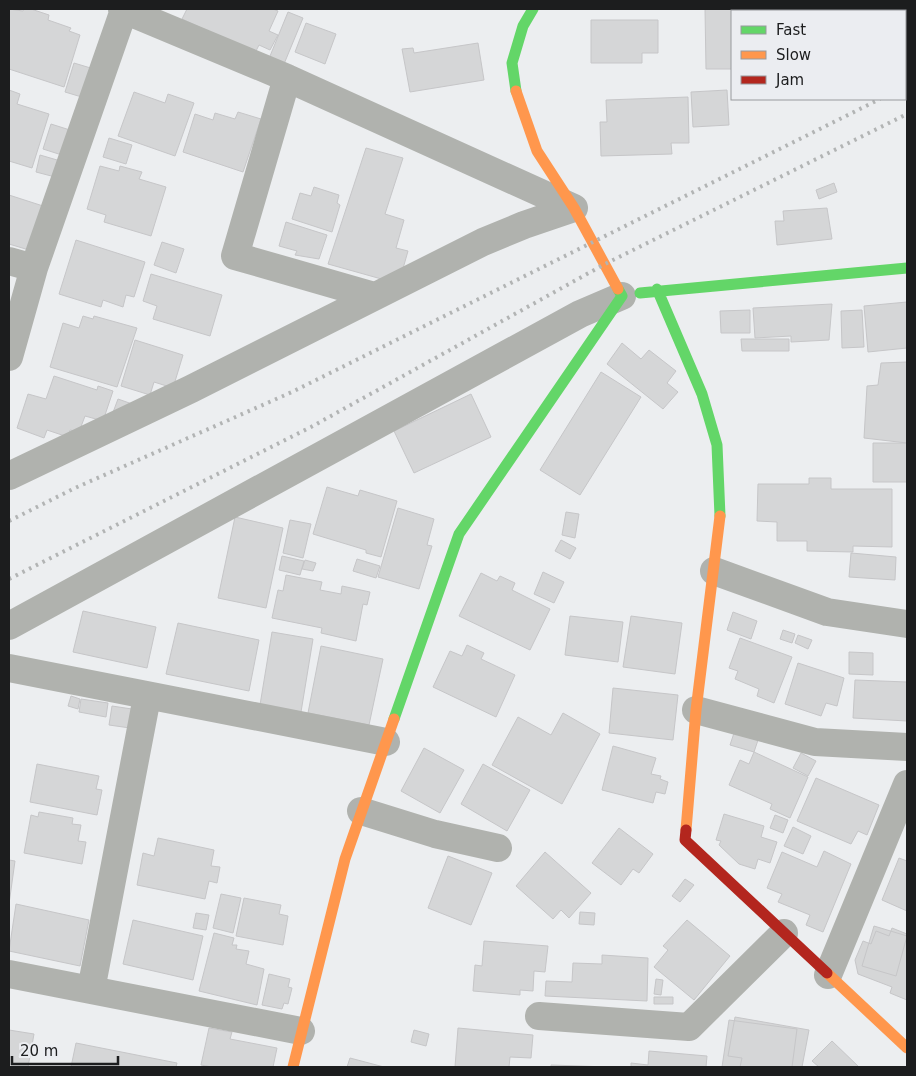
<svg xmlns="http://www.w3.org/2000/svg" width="916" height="1076" font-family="'DejaVu Sans',sans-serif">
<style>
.building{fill:#d5d6d7;stroke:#c6c6c8}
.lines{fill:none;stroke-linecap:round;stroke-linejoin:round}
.street{stroke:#b0b2ae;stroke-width:28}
.fast{stroke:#63d668;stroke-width:11}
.slow{stroke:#ff974d;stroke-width:11}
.jam{stroke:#b3261e;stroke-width:11}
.rail{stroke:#b2b4b4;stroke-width:4;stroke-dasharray:2.5 5;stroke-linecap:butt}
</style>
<rect width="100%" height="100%" fill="#eceef0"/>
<path class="building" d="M9 9 23 11 24 9H31L49 15 48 20 71 28 69 31 80 35 64 87 9 69Z
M187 9H273L278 11 269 31 278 35 270 50 259 45 255 53 182 19Z
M705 9H780V11H732V69H706Z
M874 9H907V34H905V11H874Z
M288 12 303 18 284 64 268 61Z
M591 20H658V53H642V63H591Z
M306 23 336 34 325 64 295 52Z
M478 43 484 80 410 92 402 49 413 48 414 53Z
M74 63 94 69 85 98 65 92Z
M9 90 20 94 17 104 49 114 32 168 9 161Z
M727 90 729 125 693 127 691 92Z
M134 92 165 103 168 94 194 103 175 156 118 136Z
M688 97 689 143H671L672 154 601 156 600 122H607L606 100Z
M238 112 261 119 243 172 183 152 195 114 213 120 215 113 235 119Z
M51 124 73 131 65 156 43 149Z
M109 138 132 145 126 164 103 157Z
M366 148 403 158 385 214 404 220 396 248 408 251 402 272 385 280 328 264Z
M40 155 64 162 59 178 36 172Z
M100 166 119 171 120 166 142 172 139 179 166 187 151 236 104 222 106 215 87 209Z
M834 183 837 192 819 199 816 190Z
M314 187 339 195 337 203 340 205 332 232 292 219 300 193 311 196Z
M9 195 43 206 29 250 9 244Z
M827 208 832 239 777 245 775 221H784L783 211Z
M286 222 327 235 319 259 295 255 297 251 279 246Z
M76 240 145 262 134 297 126 295 123 307 103 300 101 307 59 294Z
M162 242 184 249 176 273 154 265Z
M151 274 222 295 210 336 153 319 157 306 143 301Z
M907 302V348L868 352 864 306Z
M832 304 829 340 791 342V336L755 338 753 308Z
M750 310V333H721L720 311Z
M862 310 864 347 842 348 841 311Z
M83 316 93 319 94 316 137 328 117 387 50 367 63 323 79 328Z
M741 339H789V351H742Z
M135 340 183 355 173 388 154 382 150 395 121 386Z
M622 343 641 359 649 350 676 371 667 383 678 392 663 409 607 364Z
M907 362V443L864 438 867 386 878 385 881 363Z
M601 372 641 397 580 495 540 470Z
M54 376 97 390 98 386 113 391 103 421 85 416 79 432 70 430 68 437 47 430 44 438 17 428 28 394 46 399Z
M471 394 491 437 414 473 394 431Z
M118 399 135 405 112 415Z
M873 443H907V482H873Z
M809 478H831V489H892V547L853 546V552L807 551V541H777V522L757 521 758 484H809Z
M327 487 358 496 360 490 397 501 381 557 366 553V550L313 534Z
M398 508 434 519 427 545 432 546 419 589 378 577Z
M566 512 579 514 575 538 562 535Z
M235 517 283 528 266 608 218 598Z
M290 520 311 524 303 558 283 553Z
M561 540 576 548 570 559 555 551Z
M851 553 896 557 895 580 849 577Z
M282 556 304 561 300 575 279 570Z
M357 559 380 566 376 578 353 571Z
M305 560 316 563 313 571 302 569Z
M543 572 564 582 554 603 534 594Z
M481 573 497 581 500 576 515 583 512 590 550 609 530 650 459 616Z
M286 575 322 582 320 590 341 594 342 586 370 592 367 605 363 604 356 641 321 633 322 628 272 618 278 590 283 591Z
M83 611 156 627 147 668 73 652Z
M733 612 757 621 751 639 727 630Z
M570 616 623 622 618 662 565 655Z
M631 616 682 623 675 674 623 667Z
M178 623 259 640 249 691 166 674Z
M783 630 795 634 792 643 780 639Z
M272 632 313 639 301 712 260 705Z
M798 635 812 640 808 649 795 643Z
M740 638 792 657 774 703 757 696 759 689 735 679 738 671 729 668Z
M467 645 484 653 481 659 515 675 496 717 433 687 450 651 462 656Z
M321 646 383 659 369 725 308 713Z
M849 652 873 653V675L849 674Z
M798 663 844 678 837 706 826 703 821 716 785 704Z
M855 680 907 682V721L853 718Z
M613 688 678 695 673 740 609 733Z
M71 696 80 699 78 709 68 706Z
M81 699 108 703 106 717 79 712Z
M112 706 132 709 130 728 109 725Z
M563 713 600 734 562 804 492 765 518 717 551 735Z
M734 733 758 740 754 752 730 745Z
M613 746 656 758 651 774 661 776 660 779 668 782 665 794 656 792 653 803 602 790Z
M424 748 464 770 440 813 401 791Z
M754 752 808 777 790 818 770 809 772 804 729 785 740 760 749 764Z
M801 753 816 761 808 776 793 768Z
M37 764 99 776 96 789 102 790 97 815 30 802Z
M483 764 530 790 507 831 461 804Z
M816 778 879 805 867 835 858 831 851 844 797 821Z
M39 812 73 818 72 824 81 825 78 841 86 842 82 864 24 853 31 815 38 817Z
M724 814 764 826 761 837 777 842 770 863 758 859 755 869 739 864 719 845 721 841 716 840Z
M775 815 788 820 783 833 770 828Z
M793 827 811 836 803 854 784 846Z
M619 828 653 854 639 873 633 869 621 885 592 863Z
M158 838 214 850 211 866 220 867 217 883 209 881 205 899 137 885 143 853 154 856Z
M824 851 851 864 823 932 806 925 810 915 778 902 782 894 767 888 782 852 817 867Z
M545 852 591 893 569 918 561 910 553 919 516 886Z
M448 856 492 873 471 925 428 908Z
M899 858 907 861V911L882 900Z
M9 860 15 861 9 904Z
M685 879 694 885 680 902 672 896Z
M221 894 241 898 233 933 213 928Z
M244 898 281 905 279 914 288 916 283 945 236 936Z
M16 904 89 920 80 966 9 951Z
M580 912 595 913 594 925 579 924Z
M196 913 209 915 206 930 193 928Z
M133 920 203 936 193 980 123 964Z
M687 920 730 956 694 1000 654 967 668 950 663 946Z
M874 926 907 936 896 976 862 966Z
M892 928 907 934V1000L890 993 892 987 858 974 855 960 863 941 871 944 876 931 889 936Z
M214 933 234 938 232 945H237L236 949 249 951 246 964 264 969 257 1005 199 991Z
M484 941 548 946 545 972 534 971 533 991 520 990V995L473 991 475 965 482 966Z
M602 955 648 958 647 1001 545 996 546 981 572 982 573 963 602 964Z
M269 974 290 979 288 987 292 988 288 1004 284 1003 282 1009 262 1005Z
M656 979 663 980 661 995 654 994Z
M654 997H673V1004H654Z
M735 1017 809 1030 802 1067H740L742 1058 728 1056Z
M729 1020 797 1029 792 1067H722Z
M209 1028 232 1032 230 1039 277 1048 273 1067H212L201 1065Z
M458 1028 533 1035 531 1058 510 1057 509 1067H455Z
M9 1030 34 1034 28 1067H9Z
M414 1030 429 1034 426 1046 411 1042Z
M832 1041 859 1067H819L812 1061Z
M76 1043 177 1063 176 1067H71Z
M649 1051 707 1056 706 1067H631V1063L648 1065Z
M350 1058 384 1067H347Z
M551 1065 608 1067H551Z"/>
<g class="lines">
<path class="street" d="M122 9 287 78 574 208
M287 78 235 256 374 296
M9 261 34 268
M9 357 34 268 124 10
M9 476 191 389 483 242 524 225 574 208
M714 571 827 612 907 624
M9 626 580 314 622 296
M9 668 386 742
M696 710 815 742 907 747
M361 811 435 834 498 848
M9 974 301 1031
M828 975 907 784
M91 990 147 697
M539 1016 689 1027 784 933"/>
<path class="fast" d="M516 91 512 63 523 26 533 9
M657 289 702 394 717 445 720 516
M640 293 907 268
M394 719 459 534 622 296 618 289"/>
<path class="slow" d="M516 91 537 151 574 208 618 289
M686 830 696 710 720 516
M827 973 907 1048
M293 1067 345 859 394 719"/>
<path class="jam" d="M686 830 685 840 827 973"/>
<path class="rail" d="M905 86 907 85
M9 521 75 488 292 392 880 99
M9 579 311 427 605 264 907 114"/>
</g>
<rect width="916" height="1076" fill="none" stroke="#1c1d1e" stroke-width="20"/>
<rect x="731" y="10" width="175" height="90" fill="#ebedf1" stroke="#989a9d"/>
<rect x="741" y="26" width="25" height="8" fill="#63d668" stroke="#989a9d"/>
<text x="776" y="35" font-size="15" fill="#1c1d1e">Fast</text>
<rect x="741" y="51" width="25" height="8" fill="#ff974d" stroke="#989a9d"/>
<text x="776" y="60" font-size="15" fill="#1c1d1e">Slow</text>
<rect x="741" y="76" width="25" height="8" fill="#b3261e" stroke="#989a9d"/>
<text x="776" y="85" font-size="15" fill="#1c1d1e">Jam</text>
<path d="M12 1056v8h106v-8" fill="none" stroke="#1c1d1e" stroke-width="2.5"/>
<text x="20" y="1056" font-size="15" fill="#1c1d1e" stroke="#ebedf1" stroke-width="4" paint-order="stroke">20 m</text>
</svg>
